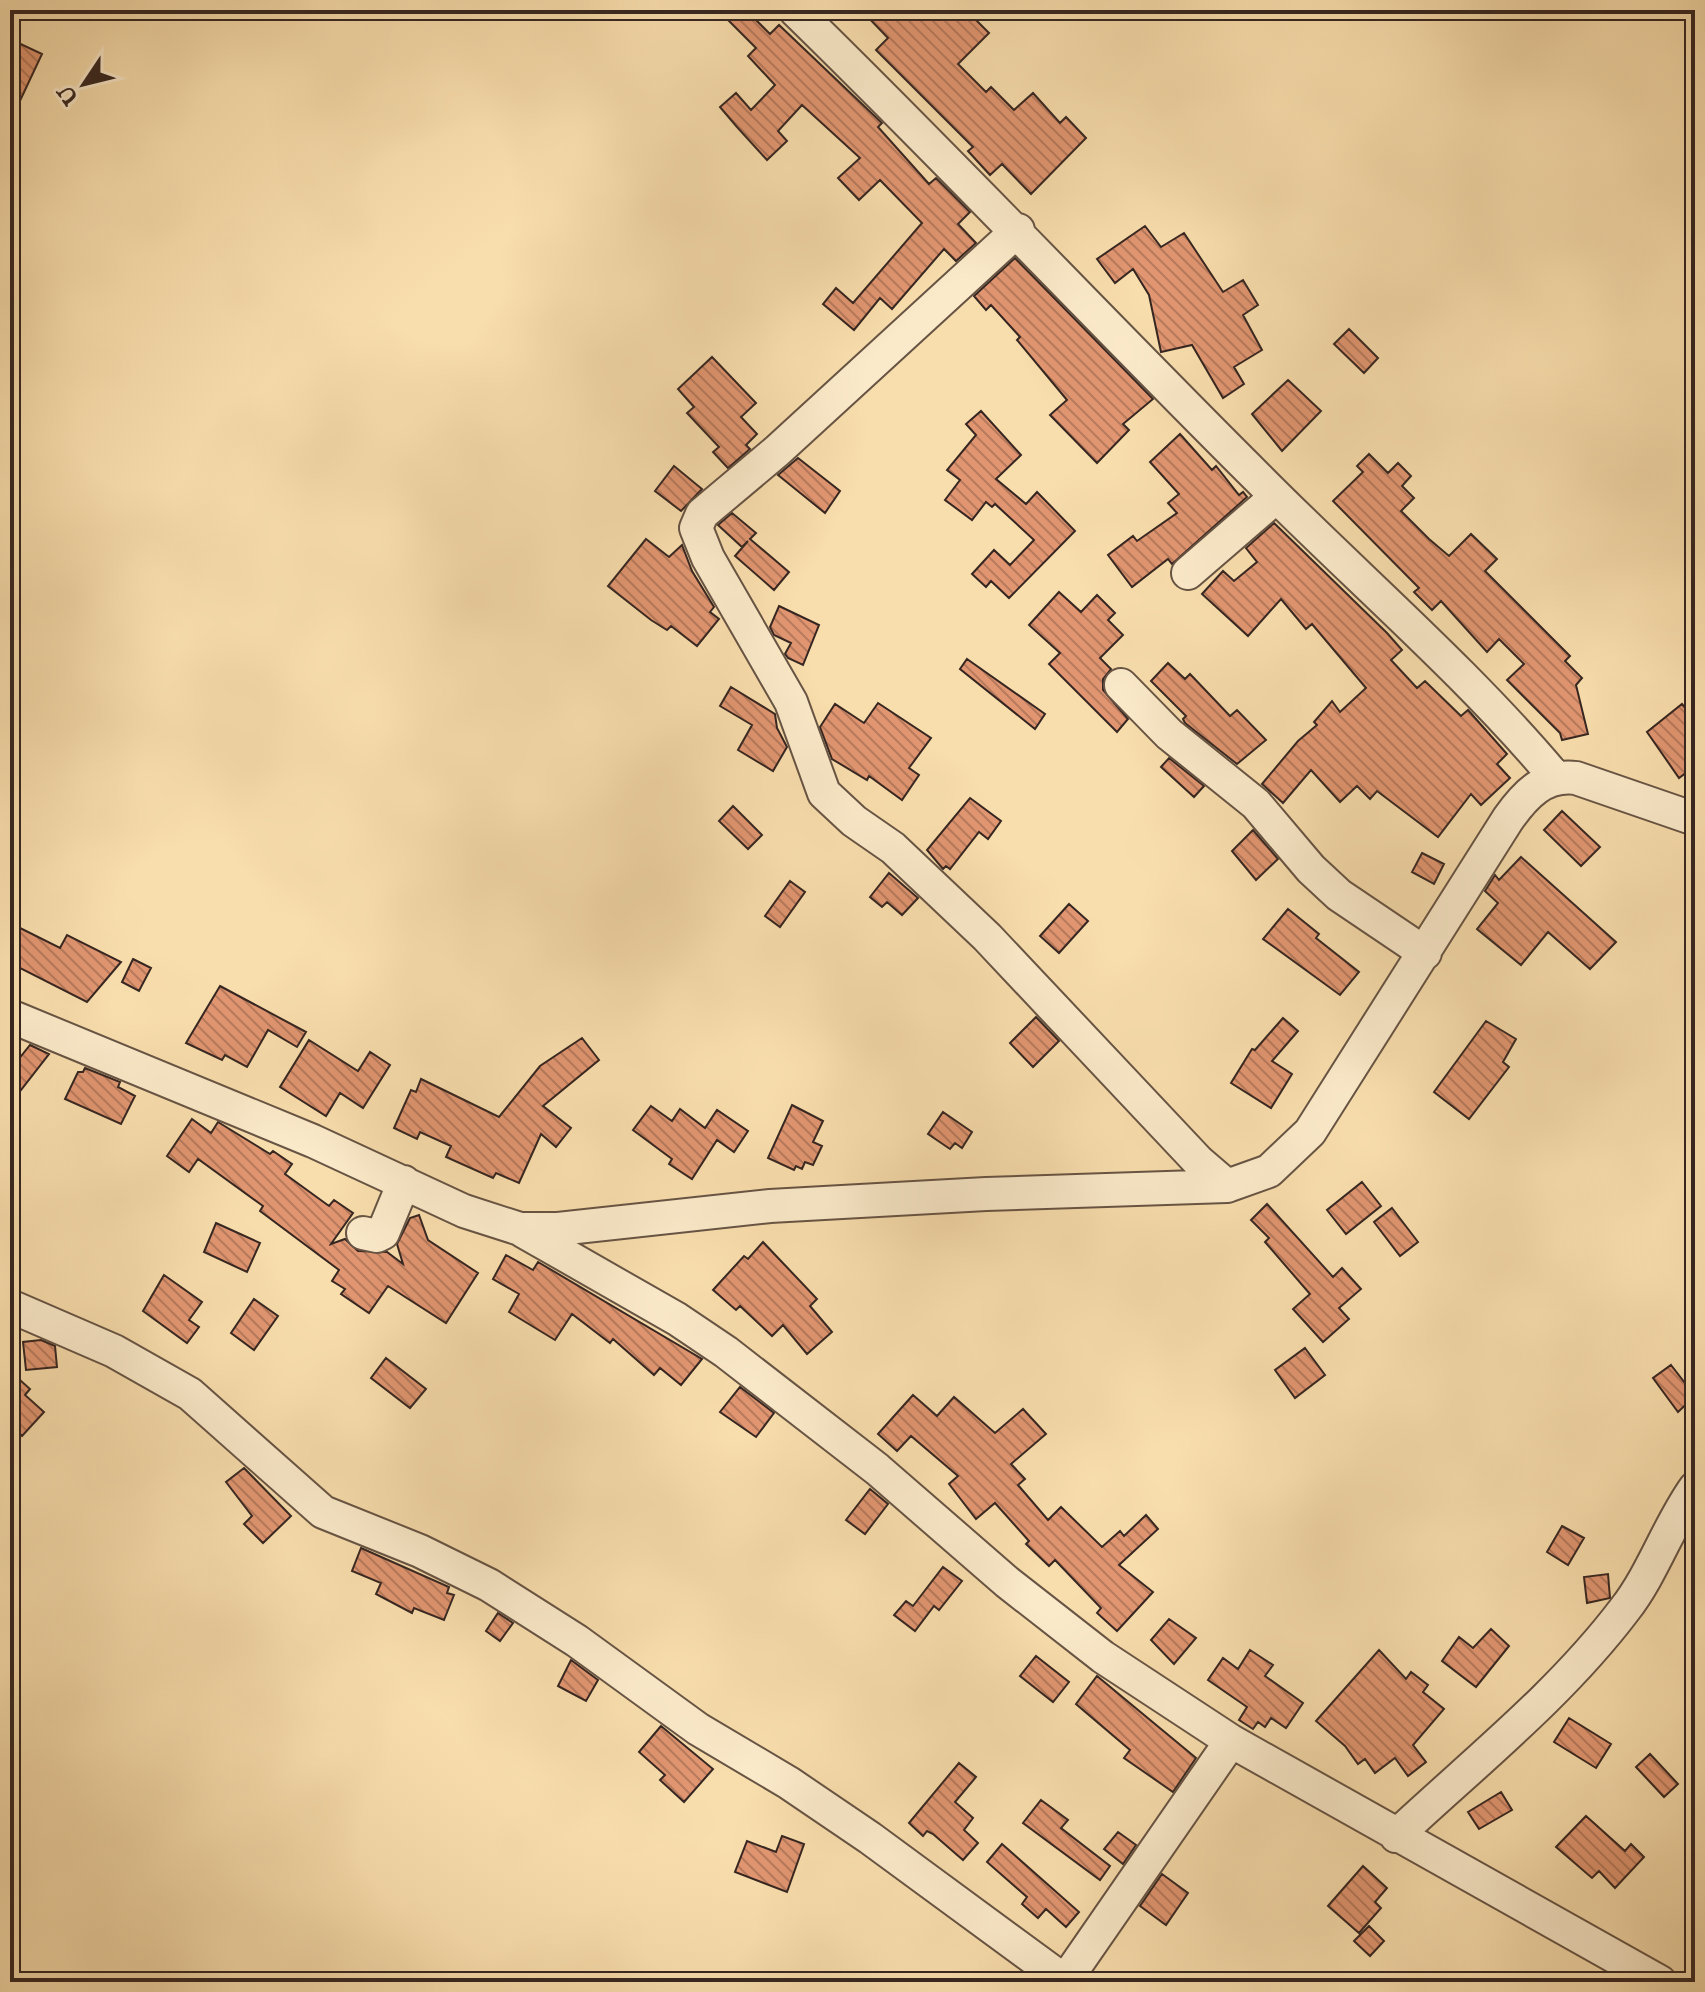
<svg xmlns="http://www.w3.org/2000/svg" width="1705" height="1992" font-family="'IM FELL English',serif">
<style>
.building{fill:url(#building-back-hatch);stroke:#362621;stroke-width:2}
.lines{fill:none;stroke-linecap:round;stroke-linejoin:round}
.minor-casing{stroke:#675444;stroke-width:36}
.minor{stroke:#fbeaca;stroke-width:32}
</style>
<defs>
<pattern id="building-back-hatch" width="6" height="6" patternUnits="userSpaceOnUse" patternTransform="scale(2)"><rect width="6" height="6" fill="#e19671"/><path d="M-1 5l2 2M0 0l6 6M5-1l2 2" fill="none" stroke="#b77a5c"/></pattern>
</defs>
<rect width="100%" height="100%" fill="#f9dead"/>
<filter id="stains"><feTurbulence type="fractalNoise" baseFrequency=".0025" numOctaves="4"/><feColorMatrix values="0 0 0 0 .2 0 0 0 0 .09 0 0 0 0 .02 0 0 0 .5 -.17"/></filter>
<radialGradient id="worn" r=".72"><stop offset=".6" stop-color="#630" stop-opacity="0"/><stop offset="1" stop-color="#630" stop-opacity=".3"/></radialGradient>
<path class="building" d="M736 10H746L770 34 779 25 882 123 878 127 929 184 936 178 970 212 958 224 976 243 956 261 944 249 892 309 880 298 854 330 823 304 836 288 853 303 922 223 880 180 859 200 838 178 860 158 802 105 778 131 787 141 767 160 737 127 720 107 736 93 751 110 775 85 748 56 756 48 727 19Z
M861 10H966L989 33 958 64 986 92 991 87 1014 110 1033 93 1060 123 1066 117 1086 138 1031 194 1002 164 990 175 968 151 973 147 876 50 888 38Z
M10 39 42 54 10 122Z
M1145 226 1161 247 1184 233 1223 292 1243 280 1258 305 1243 315 1262 350 1234 367 1244 384 1223 398 1192 345 1161 352 1149 295 1133 269 1115 283 1097 259Z
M1015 258 1153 399 1123 424 1129 430 1097 463 1050 415 1067 400 1017 340 1020 337 991 305 986 310 974 296Z
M1349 329 1378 358 1364 373 1334 344Z
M712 357 756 403 741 417 757 434 746 445 750 449 728 468 713 452 719 447 687 413 694 407 678 389Z
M1288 380 1321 411 1282 451 1252 414Z
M981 411 1021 455 996 479 1026 504 1037 492 1075 531 1009 598 991 581 986 587 972 574 994 550 1010 565 1034 540 995 504 992 507 986 502 972 520 945 500 960 480 947 470 976 435 966 424Z
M1180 434 1212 470 1216 466 1239 495 1243 492 1247 497 1172 564 1168 559 1132 587 1108 555 1133 536 1137 541 1177 513 1168 503 1179 494 1150 462Z
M1369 454 1388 473 1398 463 1411 476 1402 486 1414 498 1401 511 1429 539 1449 556 1471 534 1497 559 1485 571 1570 656 1565 661 1582 678 1576 685 1588 734 1562 740 1560 733 1507 680 1524 664 1499 639 1487 652 1441 601 1432 610 1414 592 1419 588 1333 501 1363 472 1357 466Z
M798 458 840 491 825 513 778 475Z
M674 466 702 489 681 511 655 491Z
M732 513 756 533 750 539 789 572 774 590 735 556 748 541 742 547 718 525Z
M1274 523 1387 633 1402 650 1391 660 1417 688 1425 681 1461 716 1468 710 1507 754 1497 764 1510 778 1481 805 1471 794 1438 837 1377 791 1370 799 1357 786 1340 802 1311 770 1283 803 1262 784 1298 741 1317 725 1314 722 1332 701 1340 712 1366 688 1312 624 1306 629 1281 599 1248 636 1202 594 1223 571 1234 581 1257 562 1246 548Z
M646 539 669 557 682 545 692 571 714 607 710 612 719 619 697 646 671 626 667 630 651 620 608 586Z
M1059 592 1081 612 1097 595 1115 613 1108 620 1123 635 1100 658 1111 669 1103 679V690L1128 719 1117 732 1049 664 1060 653 1029 625Z
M779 606 819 625 803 665 788 658 785 654 791 643 774 635 770 627Z
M967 659 1045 714 1035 729 960 669Z
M1168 663 1185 679 1190 674 1230 716 1237 710 1266 740 1237 764 1185 723 1183 719 1186 716 1151 681Z
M731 687 775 714 777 728 787 747 773 771 738 750 752 725 720 706Z
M878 703 931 738 909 768 919 775 902 800 869 776 867 780 832 759 820 727 835 704 864 723Z
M1682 704 1695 720V766L1679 778 1647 732Z
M1169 758 1204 786 1194 797 1161 767Z
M970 798 1001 821 988 839 979 832 950 869 946 866 943 869 927 850Z
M733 806 762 835 748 849 719 821Z
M1562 811 1600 847 1581 866 1544 830Z
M1253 830 1278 859 1256 880 1232 851Z
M1422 853 1444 864 1434 884 1412 872Z
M1521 857 1616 942 1590 969 1548 932 1521 965 1477 929 1498 903 1485 891 1495 875 1499 880Z
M889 873 918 898 902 915 887 902 882 907 870 897Z
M790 881 805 892 780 927 765 916Z
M1069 904 1088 921 1059 953 1040 936Z
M1288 909 1319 934 1316 938 1359 972 1340 995 1263 939Z
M10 923 60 948 67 935 121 962 87 1002 10 963Z
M133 959 151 968 139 991 122 982Z
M220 986 306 1032 297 1047 268 1030 247 1067 225 1055 222 1060 186 1043Z
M1036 1017 1059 1041 1033 1067 1010 1043Z
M1283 1018 1298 1031 1272 1061 1292 1074 1271 1108 1231 1083 1252 1049 1255 1050Z
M1486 1021 1516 1039 1503 1062 1509 1067 1469 1119 1434 1092Z
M582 1038 599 1060 543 1106 571 1128 556 1147 541 1134 519 1183 496 1173 493 1178 446 1157 451 1146 420 1132 417 1139 394 1128 411 1090 416 1092 421 1079 499 1117 540 1066Z
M309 1040 358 1071 370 1052 390 1065 363 1108 340 1093 326 1116 280 1087Z
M30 1045 49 1054 10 1104V1070Z
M85 1068 120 1082 118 1087 135 1096 121 1124 65 1099 78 1072H83Z
M792 1105 823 1121 813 1142 822 1146 813 1165 805 1162 802 1169 796 1166 794 1170 768 1158Z
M651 1106 672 1121 680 1109 705 1128 717 1110 748 1131 734 1152 717 1140 692 1179 669 1164 672 1159 633 1130Z
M943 1112 972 1132 962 1148 955 1143 950 1149 928 1134Z
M192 1119 211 1133 218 1122 270 1154 273 1151 292 1164 285 1174 329 1206 334 1200 353 1213 331 1244 345 1239 358 1251 387 1252 403 1264 397 1244 410 1218 419 1215 428 1240 478 1273 446 1323 388 1286 369 1313 341 1294 345 1289 332 1281 339 1270 260 1211 263 1206 198 1159 189 1172 167 1156Z
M1362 1182 1381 1206 1346 1234 1327 1210Z
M1267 1204 1333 1277 1342 1268 1361 1289 1339 1308 1349 1319 1323 1342 1293 1309 1310 1294 1265 1242 1269 1238 1251 1220Z
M1392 1208 1418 1242 1400 1256 1374 1222Z
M216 1223 260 1243 247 1272 204 1252Z
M763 1242 817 1299 810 1306 832 1332 807 1354 783 1325 772 1336 740 1306 736 1310 713 1290 744 1256 748 1259Z
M506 1255 533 1270 538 1262 702 1359 681 1385 660 1368 654 1375 613 1339 610 1343 572 1314 555 1340 509 1312 519 1294 493 1279Z
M164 1275 202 1302 189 1320 199 1327 187 1343 143 1311Z
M254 1299 278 1316 254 1350 231 1333Z
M41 1340 55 1346 57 1367 26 1370 23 1342Z
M1305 1348 1325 1375 1295 1398 1275 1370Z
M386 1358 426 1389 410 1408 371 1378Z
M1671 1365 1695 1396 1678 1412 1653 1378Z
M10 1371 30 1389 25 1395 44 1412 22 1436 10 1424Z
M740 1387 774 1413 756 1437 720 1412Z
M913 1395 937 1416 954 1397 995 1433 1023 1409 1046 1434 1011 1464 1025 1479 1018 1485 1048 1520 1061 1507 1102 1547 1120 1531 1124 1536 1146 1515 1158 1529 1119 1565 1153 1592 1117 1631 1097 1613 1101 1608 1055 1560 1049 1566 1026 1544 1029 1541 995 1503 976 1519 949 1484 958 1476 911 1436 897 1451 878 1434Z
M244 1468 291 1516 263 1543 244 1524 252 1516 226 1482Z
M870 1489 888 1504 865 1534 846 1520Z
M1562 1526 1584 1538 1568 1565 1547 1552Z
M361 1548 449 1587 447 1593 454 1595 444 1620 414 1608 412 1613 376 1594 381 1583 352 1571Z
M943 1567 962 1581 939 1610 934 1606 915 1631 894 1615 906 1601 913 1606Z
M1608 1574 1610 1598 1587 1603 1584 1577Z
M498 1613 513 1623 500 1641 486 1631Z
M1169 1619 1196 1638 1174 1664 1151 1640Z
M1491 1629 1509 1646 1476 1687 1442 1661 1459 1637 1473 1648Z
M1250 1650 1273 1665 1265 1676 1303 1703 1286 1728 1271 1718 1265 1727 1258 1722 1253 1729 1239 1720 1247 1707 1208 1680 1223 1658 1238 1669Z
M1379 1650 1406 1679 1411 1672 1428 1685 1423 1692 1444 1709 1413 1745 1426 1762 1408 1776 1395 1758 1375 1773 1365 1759 1358 1764 1345 1746 1316 1721Z
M1036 1656 1069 1682 1053 1702 1020 1676Z
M571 1660 598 1680 586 1701 558 1686Z
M1097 1676 1196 1758 1173 1792 1124 1758 1130 1750 1076 1704Z
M1569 1718 1611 1744 1596 1768 1554 1742Z
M661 1726 713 1769 684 1802 660 1780 665 1775 639 1752Z
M1650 1754 1678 1784 1664 1797 1636 1767Z
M959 1763 976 1777 955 1802 973 1818 964 1830 978 1843 963 1860 933 1834 927 1831 923 1836 909 1823Z
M1501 1792 1512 1810 1479 1829 1468 1812Z
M1041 1800 1068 1820 1061 1828 1110 1866 1100 1880 1023 1823Z
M1586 1816 1625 1851 1631 1844 1644 1857 1615 1888 1599 1871 1592 1878 1556 1847Z
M1118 1832 1136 1845 1123 1864 1104 1849Z
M782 1836 804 1844 787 1892 735 1872 747 1841 776 1852Z
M1002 1844 1079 1912 1066 1927 1046 1909 1038 1918 1022 1904 1027 1897 987 1862Z
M1363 1866 1387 1888 1375 1902 1381 1908 1359 1933 1328 1906Z
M1162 1874 1188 1893 1166 1925 1140 1906Z
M1369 1926 1384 1941 1370 1956 1354 1941Z"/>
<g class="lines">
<g class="minor-casing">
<path id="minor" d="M795 10C952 163 1102 323 1258 478 1355 576 1467 672 1555 777
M1018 230 777 451 702 514 696 528 708 558 791 702 824 793 854 821 893 848 987 937 1199 1162 1227 1186
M1188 573 1276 497
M1121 685 1169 734 1256 804 1311 869 1339 895 1425 953
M10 1016 313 1141 464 1211 520 1229H558L770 1206 986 1194 1227 1186 1269 1171 1310 1132 1508 819C1525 795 1544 774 1576 778L1695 819
M523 1231 677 1319 726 1352 877 1469 1007 1582 1103 1657 1231 1741 1660 1982
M363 1233 377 1236 383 1233 404 1182
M10 1306 114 1351 190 1394 323 1512 420 1551 489 1585 577 1641 698 1729 789 1783 870 1838 1066 1982
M1396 1836C1474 1763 1560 1695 1625 1609 1653 1573 1668 1526 1695 1488
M1065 1981 1231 1741"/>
</g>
<use href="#minor" class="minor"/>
</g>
<rect width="1705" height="1992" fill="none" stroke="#f9dead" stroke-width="40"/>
<rect x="12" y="12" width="1681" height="1968" fill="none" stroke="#362621" stroke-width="4"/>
<rect x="20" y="20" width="1665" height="1952" fill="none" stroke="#362621" stroke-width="2"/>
<g transform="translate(84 84) rotate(235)" stroke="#fbeaca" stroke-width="6" paint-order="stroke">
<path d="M0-6L14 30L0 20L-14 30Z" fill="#362621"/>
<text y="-12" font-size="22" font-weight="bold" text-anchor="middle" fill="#362621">U</text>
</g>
<rect width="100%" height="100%" filter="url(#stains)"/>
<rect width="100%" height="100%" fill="url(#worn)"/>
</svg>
